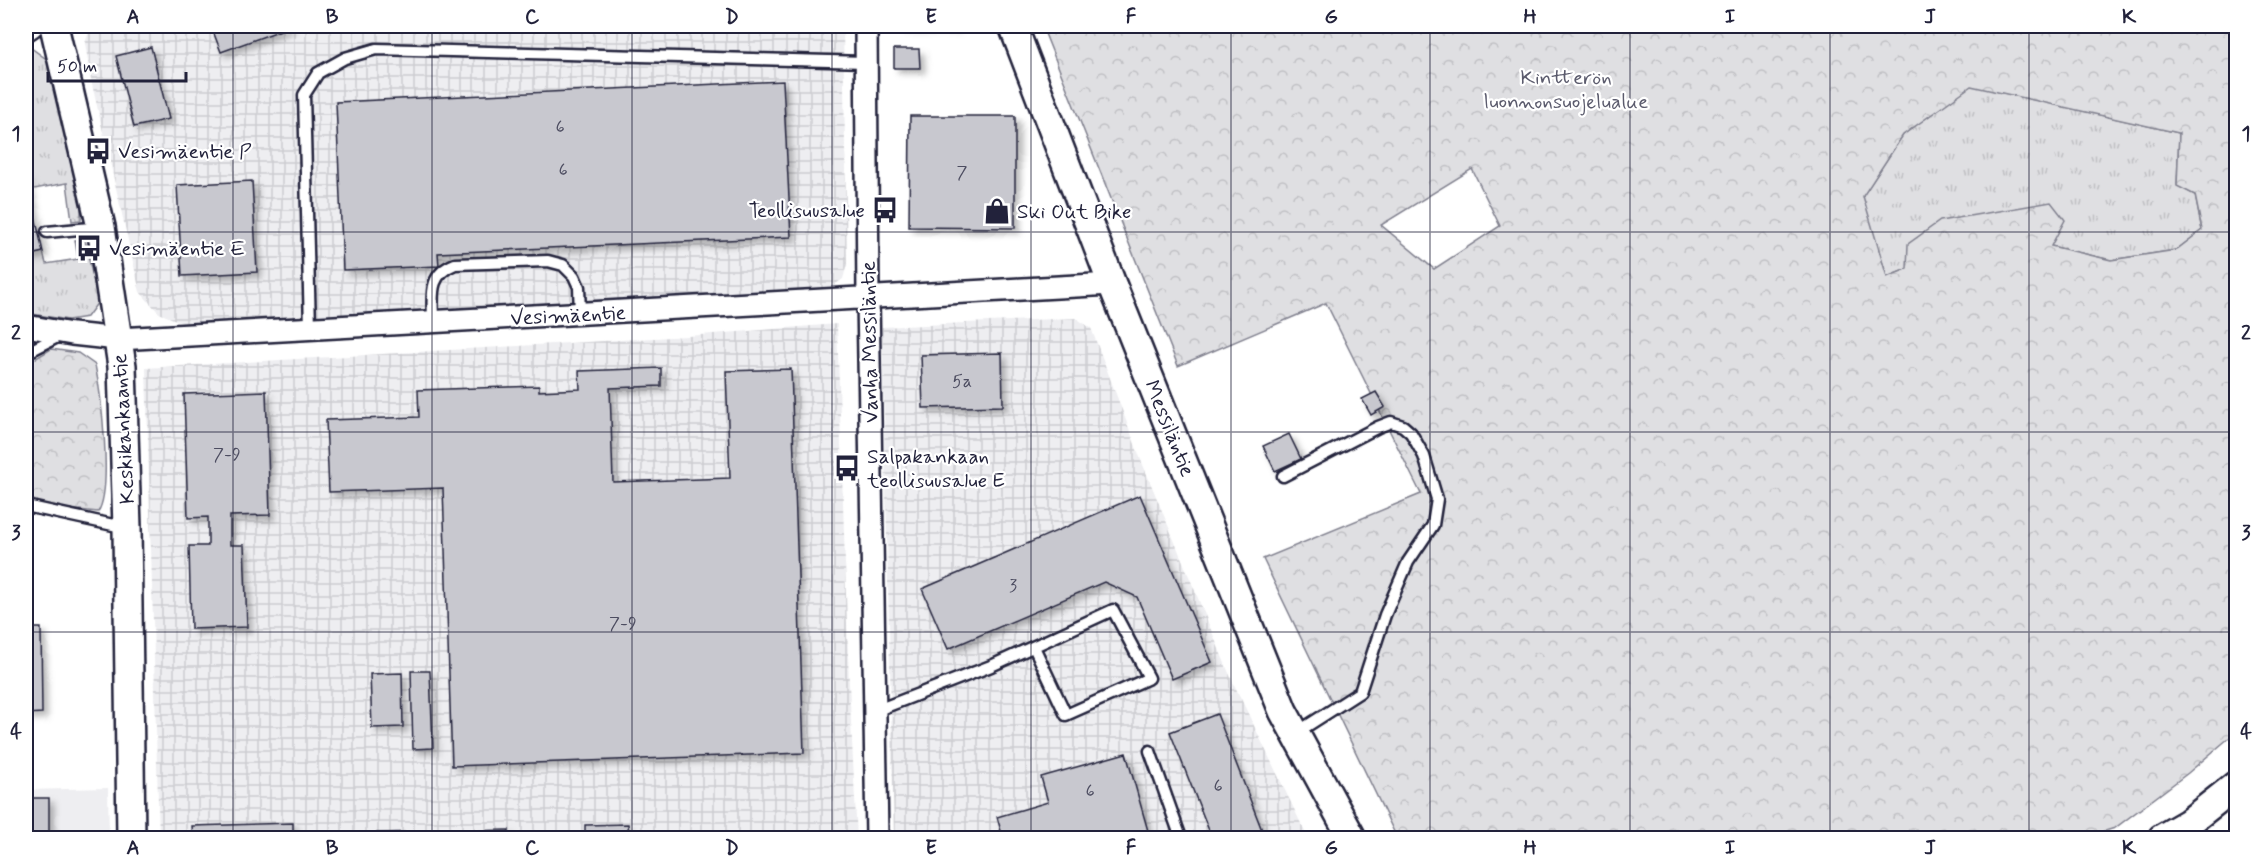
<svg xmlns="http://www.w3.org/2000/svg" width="2262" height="864" font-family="Mynerve,sans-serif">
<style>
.built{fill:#eeeef1}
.industrial{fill:url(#industrial-grid)}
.grass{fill:url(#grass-tufts);stroke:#80808e;stroke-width:1.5}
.forest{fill:url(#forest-crowns);stroke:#80808e;stroke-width:1.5;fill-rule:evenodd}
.building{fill:#c8c8cf;stroke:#22223b;stroke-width:1.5;filter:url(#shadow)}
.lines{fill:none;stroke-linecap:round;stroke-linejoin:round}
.service-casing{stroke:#22223b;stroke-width:15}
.minor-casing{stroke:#22223b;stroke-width:26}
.tertiary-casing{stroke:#22223b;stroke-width:32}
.service{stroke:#fff;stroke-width:10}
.minor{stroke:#fff;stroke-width:21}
.tertiary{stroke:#fff;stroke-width:27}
.grid{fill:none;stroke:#22223b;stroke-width:1.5;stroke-opacity:0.55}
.labels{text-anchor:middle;stroke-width:4.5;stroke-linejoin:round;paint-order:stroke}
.number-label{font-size:18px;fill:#4c4c60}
.park-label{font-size:21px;fill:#5b5b6d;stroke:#fff}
.poi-label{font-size:21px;fill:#22223b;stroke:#fff;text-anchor:start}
.street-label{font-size:21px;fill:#22223b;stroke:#fff}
.neatline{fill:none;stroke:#22223b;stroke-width:2}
.grid-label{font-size:20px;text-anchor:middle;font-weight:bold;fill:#22223b}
</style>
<defs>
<pattern id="industrial-grid" width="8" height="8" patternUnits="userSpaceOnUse" patternTransform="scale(1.5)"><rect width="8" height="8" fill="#eeeef1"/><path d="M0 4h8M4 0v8" fill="none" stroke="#ccccd0"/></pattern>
<pattern id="grass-tufts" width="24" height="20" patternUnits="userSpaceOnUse" patternTransform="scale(1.5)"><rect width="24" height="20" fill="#dfdfe2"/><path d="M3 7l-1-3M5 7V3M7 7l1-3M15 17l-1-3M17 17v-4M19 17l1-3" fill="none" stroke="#bfbfc3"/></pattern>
<pattern id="forest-crowns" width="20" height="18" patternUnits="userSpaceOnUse" patternTransform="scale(1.5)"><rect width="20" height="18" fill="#dfdfe2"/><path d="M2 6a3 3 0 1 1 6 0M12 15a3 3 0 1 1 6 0" fill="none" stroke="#bfbfc3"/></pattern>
<filter id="shadow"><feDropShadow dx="5" dy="5" stdDeviation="3" flood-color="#0004"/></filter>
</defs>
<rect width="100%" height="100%" fill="#fff"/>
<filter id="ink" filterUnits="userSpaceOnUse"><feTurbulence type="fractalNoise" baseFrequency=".0167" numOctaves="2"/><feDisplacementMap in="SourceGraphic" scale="12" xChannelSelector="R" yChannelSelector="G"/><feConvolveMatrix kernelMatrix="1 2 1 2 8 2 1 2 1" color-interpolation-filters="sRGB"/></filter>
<g filter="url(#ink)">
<path class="built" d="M108 788 109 838H26V790Z"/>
<path class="industrial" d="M91 26H843L847 264 843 279 830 288H824L183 323 159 313 140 292 91 80 85 43Z
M1076 318 1091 328 1141 460 1231 678 1308 838H894L882 327Z
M837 324 849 683 857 838H159L146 368 688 336Z"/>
<path class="grass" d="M2236 26V54L1991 90 2179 133 2177 185 2195 195 2202 230 2176 250 2111 260 2051 246 1907 269 1887 277 1862 197 1903 135 1957 95 1525 158Z
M26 47 31 48 49 61 81 202V220L72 221 67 183 29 190 26 176Z
M75 240H85L98 302 87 317 68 320 26 313V256L43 252 46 264 78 259Z"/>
<path class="forest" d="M1042 26H2236V732L2188 773 2115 828 2083 838H1397L1263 559 1421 494 1326 303 1178 366ZM1971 86 2179 133 2177 186 2195 195 2202 230 2176 250 2111 260 2051 246 2065 220 2051 202 1940 221 1908 244 1907 269 1887 277 1863 196 1903 135ZM1472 169 1500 226 1434 269 1381 225Z
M51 349 78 353 95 365C101 393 113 489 98 512L50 507 26 497V372L33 360Z"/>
<path class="building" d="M211 26H292L221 52Z
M900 26H955V27H900Z
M151 47 169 119 134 127 116 56Z
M894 49H919L920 68H894Z
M783 81 791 237 438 253 439 266 343 270 336 102Z
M910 116H1015V228L909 227Z
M26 176 43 252 26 256Z
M252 181 257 272 182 276 177 185Z
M1002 353 1003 406 923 408 921 355Z
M661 368V386L610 388 613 482 730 478 726 371 791 369 804 753 452 766 443 488 329 492 326 420 419 417 418 390 539 386V391L580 389 579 371Z
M266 391 270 515 230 516V545H244L247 627 191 629 189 546H208V517L188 518 184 394Z
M1376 392 1385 407 1371 415 1362 399Z
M1289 434 1301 459 1275 471 1263 446Z
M1140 495 1212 662 1172 679 1137 597 1104 582 948 649 922 589Z
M26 628H41L42 713 26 714Z
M411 671H430L433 748 413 749Z
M402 673 403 727 372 728 370 674Z
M1217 714 1265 838H1212L1170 732Z
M1126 753 1150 838H1003L997 817 1048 802 1041 777Z
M26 798H49V838H26Z
M293 823V835L509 830V838H193L192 826Z
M628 824 629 838H585V825Z
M727 834V838H698V835Z"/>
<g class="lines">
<g class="service-casing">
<path id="service" d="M47 232 101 227
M433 322C433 297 427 275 455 264L548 261 563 265 574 276 579 287 580 314
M310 328 304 95 318 73 345 58 376 49 866 62
M26 353 63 334
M1283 476 1378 427 1391 422 1403 426 1411 433 1424 456 1437 499 1433 525 1408 562 1385 615 1360 692 1296 733
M26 506 127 528
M875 711 991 666 1113 610 1149 678 1066 715 1034 647
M1150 751 1181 838"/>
</g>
<g class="minor-casing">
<path id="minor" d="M866 26 868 299 877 838
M26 30 32 26
M26 326 72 334 118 339 1112 284"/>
</g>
<g class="tertiary-casing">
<path id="tertiary" d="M54 26 101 227 122 366 127 528 131 838
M1013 26 1112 284 1283 711 1352 838
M2162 838 2188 823 2236 785"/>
</g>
<use href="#service" class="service"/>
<use href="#minor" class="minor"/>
<use href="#tertiary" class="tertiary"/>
</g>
</g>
<path class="grid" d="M233 26V838M432 26V838M632 26V838M832 26V838M1031 26V838M1231 26V838M1430 26V838M1630 26V838M1830 26V838M2029 26V838M26 232H2236M26 432H2236M26 632H2236"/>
<defs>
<g id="bus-bare" transform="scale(2.07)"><path d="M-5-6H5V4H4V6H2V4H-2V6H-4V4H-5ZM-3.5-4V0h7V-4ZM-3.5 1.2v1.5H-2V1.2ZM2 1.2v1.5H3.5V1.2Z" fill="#22223b" stroke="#fff" stroke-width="2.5" paint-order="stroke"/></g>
<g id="shop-bare" transform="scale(2.07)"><path d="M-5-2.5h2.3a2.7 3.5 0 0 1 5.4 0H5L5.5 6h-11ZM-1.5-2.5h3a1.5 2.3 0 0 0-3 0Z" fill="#22223b" stroke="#fff" stroke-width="2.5" paint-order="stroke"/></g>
</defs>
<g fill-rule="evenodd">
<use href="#bus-bare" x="98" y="151"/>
<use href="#bus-bare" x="885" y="210"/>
<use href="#shop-bare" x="997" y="211"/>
<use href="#bus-bare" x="89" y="248"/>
<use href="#bus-bare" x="847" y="468"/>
</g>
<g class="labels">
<g class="number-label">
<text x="560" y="132">6</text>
<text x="563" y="175">6</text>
<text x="962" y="178">7</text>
<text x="962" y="387">5a</text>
<text x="227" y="460">7-9</text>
<text x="1013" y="591">3</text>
<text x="623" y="629">7-9</text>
<text x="1218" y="791">6</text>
<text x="1090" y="796">6</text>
</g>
<g class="park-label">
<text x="1566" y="84">Kintterön<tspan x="1566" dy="24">luonnonsuojelualue</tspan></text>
</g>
<g class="poi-label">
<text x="118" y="158">Vesimäentie P</text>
<text x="865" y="217" text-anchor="end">Teollisuusalue</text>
<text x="1017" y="218">Ski Out Bike</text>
<text x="109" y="255">Vesimäentie E</text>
<text x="867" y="463">Salpakankaan<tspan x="867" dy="24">teollisuusalue E</tspan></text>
</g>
<g class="street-label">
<text transform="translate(568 315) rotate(-3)" y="7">Vesimäentie</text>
<text transform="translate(869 342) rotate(-91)" y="7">Vanha Messiläntie</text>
<text transform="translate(1170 428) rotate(68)" y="7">Messiläntie</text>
<text transform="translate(123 429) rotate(-93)" y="7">Keskikankaantie</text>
</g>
</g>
<rect width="2262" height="864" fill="none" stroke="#fff" stroke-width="66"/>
<path d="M48 72v9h138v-9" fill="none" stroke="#22223b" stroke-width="3"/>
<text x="57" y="72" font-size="18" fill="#22223b" stroke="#ffffff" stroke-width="4.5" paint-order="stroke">50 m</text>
<rect x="33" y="33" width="2196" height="798" class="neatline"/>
<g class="grid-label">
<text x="133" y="23">A</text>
<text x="332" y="23">B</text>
<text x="532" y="23">C</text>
<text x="732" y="23">D</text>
<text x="931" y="23">E</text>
<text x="1131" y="23">F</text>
<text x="1331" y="23">G</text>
<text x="1530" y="23">H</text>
<text x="1730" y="23">I</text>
<text x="1930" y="23">J</text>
<text x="2129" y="23">K</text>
<text x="16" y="140">1</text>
<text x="2246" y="140">1</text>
<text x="16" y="339">2</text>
<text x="2246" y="339">2</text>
<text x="16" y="539">3</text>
<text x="2246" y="539">3</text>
<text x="16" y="738">4</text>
<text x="2246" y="738">4</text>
<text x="133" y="854">A</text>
<text x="332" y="854">B</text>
<text x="532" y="854">C</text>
<text x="732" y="854">D</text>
<text x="931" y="854">E</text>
<text x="1131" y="854">F</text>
<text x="1331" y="854">G</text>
<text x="1530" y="854">H</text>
<text x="1730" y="854">I</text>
<text x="1930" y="854">J</text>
<text x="2129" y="854">K</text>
</g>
</svg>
